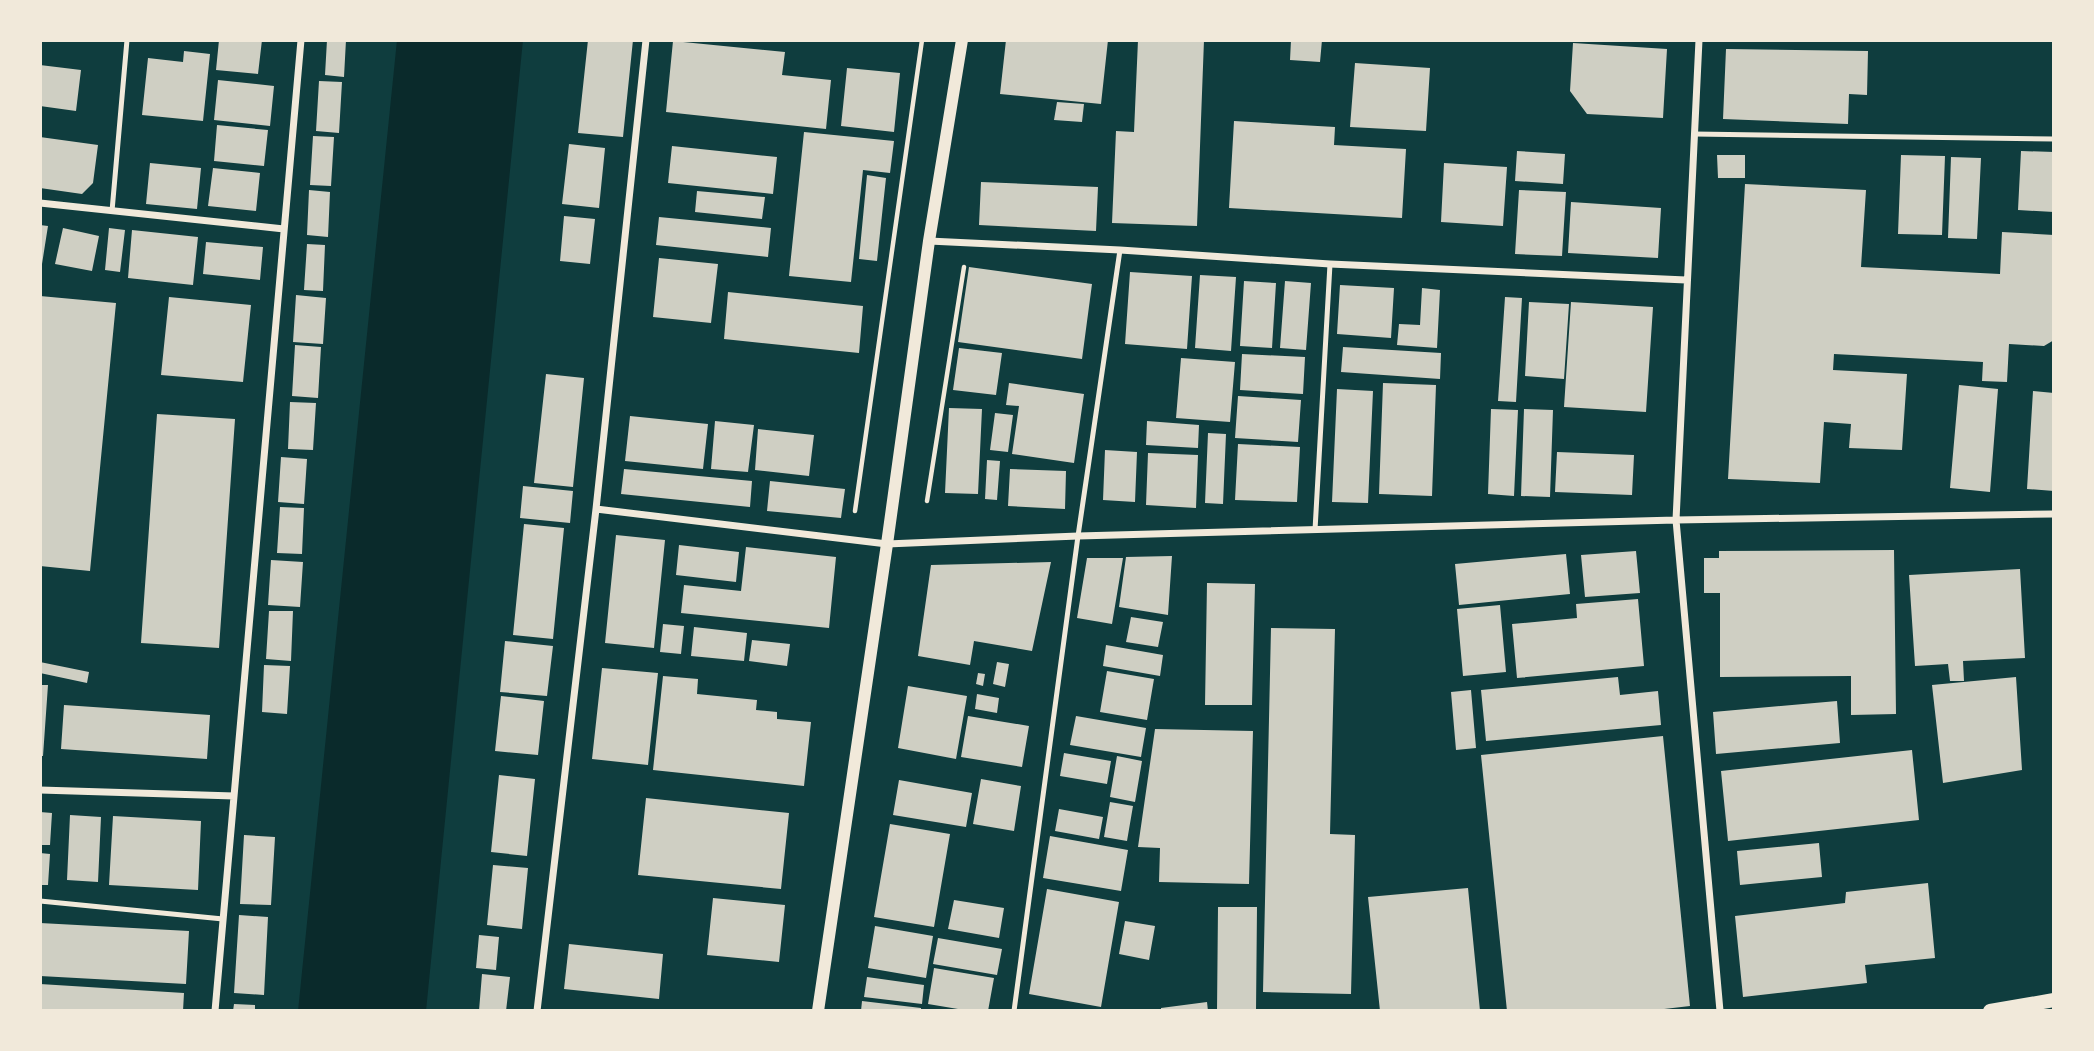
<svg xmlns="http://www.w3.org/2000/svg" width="2094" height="1051" font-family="Signika,sans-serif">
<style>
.water{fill:#0a2a2b}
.building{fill:#cfcfc3}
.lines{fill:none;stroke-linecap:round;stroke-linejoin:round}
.path{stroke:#f1e9da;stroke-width:4.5}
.service{stroke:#f1e9da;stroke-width:5}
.minor{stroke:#f1e9da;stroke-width:7}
.tertiary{stroke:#f1e9da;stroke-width:12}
.secondary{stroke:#f1e9da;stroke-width:14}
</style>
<rect width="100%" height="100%" fill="#0f3d3e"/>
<path class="water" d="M397 40H523L426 1011H298Z"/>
<path class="building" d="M219 40H262L258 74 216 70Z
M327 40H346L344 77 325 75Z
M588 40H633L623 137 578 133Z
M1006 40H1108L1101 104 1000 94Z
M1138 40H1204L1197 226 1112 223 1116 131 1134 132Z
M1291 40H1322L1320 62 1290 60Z
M673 41 785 52 782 75 831 80 826 129 666 112Z
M1573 43 1667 49 1663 118 1587 114 1570 91Z
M1726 49 1868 51 1867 95 1849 94 1848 124 1723 119Z
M184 51 210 54 203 121 142 115 148 58 183 62Z
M1355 63 1430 68 1426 131 1350 127Z
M40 65 81 70 76 111 40 106Z
M847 68 900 73 894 132 841 126Z
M218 80 274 86 270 126 214 120Z
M319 81 342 82 339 133 316 131Z
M1057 102 1084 104 1082 122 1054 120Z
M1234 121 1335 127 1334 145 1406 149 1402 218 1229 208Z
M217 125 268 130 264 166 214 161Z
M804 132 894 141 890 173 863 170 851 282 789 276Z
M313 136 334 137 331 186 310 185Z
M40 137 98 145 93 183 82 194 40 188Z
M569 144 605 148 599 208 562 204Z
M672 146 777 157 773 194 668 183Z
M1517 151 1565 154 1563 184 1515 181Z
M2021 151 2054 152V212L2018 210Z
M1717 155H1745V178H1718Z
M1901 155 1945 156 1942 235 1898 234Z
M1951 157 1981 158 1977 239 1948 238Z
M150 163 201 168 197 209 146 204Z
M1444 163 1507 167 1503 226 1441 222Z
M213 168 260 173 256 211 208 206Z
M867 175 886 178 877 261 859 259Z
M981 182 1098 187 1096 231 979 225Z
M1745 184 1866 190 1861 267 2000 274 2002 232 2054 235V340L2044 346 2009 344 2007 382 1982 381 1983 362 1834 354 1833 370 1907 374 1902 450 1849 448 1851 424 1824 422 1820 483 1728 479Z
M309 190 330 192 328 237 307 235Z
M1519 190 1566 192 1562 256 1515 254Z
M697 191 765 197 762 219 695 212Z
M1571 202 1661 208 1658 258 1568 253Z
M564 216 595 219 590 264 560 261Z
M659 217 771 228 768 257 656 245Z
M40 225 48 226 42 264H40Z
M63 228 99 236 92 271 55 264Z
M109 228 125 230 120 272 105 270Z
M132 230 198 237 193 285 128 278Z
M206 242 263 247 260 280 203 274Z
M307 244 325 245 323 291 304 290Z
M659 258 718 264 711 323 653 317Z
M969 267 1092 284 1082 359 958 342Z
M1130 272 1192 276 1187 349 1125 344Z
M1200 275 1236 277 1231 351 1195 348Z
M1244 281 1276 283 1272 348 1240 346Z
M1285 281 1311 283 1306 350 1280 348Z
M1340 285 1394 288 1391 338 1337 334Z
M1422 288 1440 290 1437 348 1397 345 1399 324 1420 325Z
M728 292 863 306 859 353 724 339Z
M296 295 326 298 323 344 293 342Z
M40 296 116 303 90 571 40 566Z
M169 297 251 305 243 382 161 375Z
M1505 297 1522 298 1516 402 1498 401Z
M1529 302 1569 304 1564 379 1525 376Z
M1571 302 1653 307 1646 412 1564 407Z
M295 345 321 347 318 398 292 396Z
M1343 347 1441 353 1440 379 1341 372Z
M959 348 1002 353 996 395 953 390Z
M1242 354 1305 357 1303 394 1240 390Z
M1181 358 1235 362 1230 422 1176 418Z
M546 374 584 378 573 487 534 483Z
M1009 383 1084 394 1074 463 1012 454 1019 406 1006 405Z
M1383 383 1436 385 1432 496 1379 494Z
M1959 385 1998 389 1990 492 1950 488Z
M1337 389 1373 391 1368 503 1332 502Z
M2033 391 2054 393V491L2027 489Z
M1238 396 1301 400 1298 442 1235 438Z
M290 402 316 403 313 450 288 449Z
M949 408 982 409 978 494 945 493Z
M1491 409 1518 410 1514 496 1488 494Z
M1524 409 1553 410 1550 497 1521 496Z
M995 413 1013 415 1008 452 990 450Z
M157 414 235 419 219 648 141 643Z
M630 416 708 424 703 469 625 461Z
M715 421 754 425 748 472 711 469Z
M1147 421 1199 425 1198 448 1146 445Z
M758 429 814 435 809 476 755 470Z
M1208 433 1226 434 1223 504 1205 503Z
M1238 444 1300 447 1297 502 1235 500Z
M1105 450 1137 452 1135 502 1103 500Z
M1557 452 1634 455 1632 495 1555 492Z
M1148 453 1198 455 1196 508 1146 505Z
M281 457 307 459 304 504 278 502Z
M987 460 1000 461 997 500 985 499Z
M624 469 752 481 750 507 621 494Z
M1010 469 1066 471 1065 509 1008 506Z
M770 481 845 489 841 518 767 511Z
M523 486 573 491 570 523 520 518Z
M280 507 304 508 302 554 277 553Z
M524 524 564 528 553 639 513 635Z
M616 535 665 540 654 648 605 643Z
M679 545 739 552 736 582 676 575Z
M746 547 836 557 829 628 681 613 684 585 741 591Z
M1894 550 1896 714 1851 715V676L1720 677V593H1704V558H1719V551Z
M1636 551 1640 593 1585 597 1581 555Z
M1566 554 1570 594 1459 605 1455 564Z
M1172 556 1168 615 1119 607 1126 557Z
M1087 558H1123L1112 624 1077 618Z
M271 560 303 562 300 607 268 605Z
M1051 562 1032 651 974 641 970 665 918 656 931 565Z
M2020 569 2025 658 1963 661 1964 681H1950L1948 664 1915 666 1909 575Z
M1207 583 1255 584 1252 705H1205Z
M1638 599 1644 666 1517 678 1512 624 1577 618 1576 604Z
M1500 605 1506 672 1463 676 1457 609Z
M269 611H293L291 661 266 659Z
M1131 617 1163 622 1158 647 1126 642Z
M663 624 684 626 681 654 660 652Z
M694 627 747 633 744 661 691 656Z
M1271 628 1335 629 1330 834 1355 835 1351 994 1263 992Z
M752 640 790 644 787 666 749 661Z
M505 641 553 646 547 696 500 692Z
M1106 645 1163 655 1160 676 1103 666Z
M40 662 89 672 87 683 40 673Z
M997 662 1009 664 1005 687 993 684Z
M264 665 290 666 287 714 262 712Z
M602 668 658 673 648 765 592 759Z
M1107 671 1154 679 1147 720 1100 712Z
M978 673 985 674 983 686 976 684Z
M663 676 698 679 697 694 757 700 756 710 777 712V719L811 722 804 786 653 770Z
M1618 677 1620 695 1658 691 1661 725 1486 741 1481 690Z
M2016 677 2022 770 1943 783 1932 685Z
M40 685H48L43 756H40Z
M908 686 967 696 956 759 898 748Z
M1471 690 1476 748 1456 750 1451 692Z
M977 694 999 698 997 713 975 709Z
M501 696 544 701 538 755 495 751Z
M1837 701 1840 743 1716 754 1713 712Z
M64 705 210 715 207 759 61 749Z
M968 716 1029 726 1022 767 961 757Z
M1076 716 1146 728 1141 757 1070 745Z
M1155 729 1253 731 1249 884 1159 882 1160 848 1138 847Z
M1663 736 1690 1006 1647 1011H1507L1481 755Z
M1912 750 1919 820 1728 841 1721 771Z
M1064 753 1111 761 1107 784 1060 776Z
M1117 756 1142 761 1135 802 1110 797Z
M499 775 535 779 527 856 491 852Z
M981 779 1021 786 1014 831 973 824Z
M899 780 972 793 966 827 893 815Z
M646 798 789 813 781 889 638 875Z
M1110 802 1133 806 1127 841 1104 837Z
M1059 809 1103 817 1099 839 1055 831Z
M40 812 52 813 50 845H40Z
M70 815 101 817 98 882 67 880Z
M113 816 201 821 198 890 109 885Z
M890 824 950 834 934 927 874 917Z
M244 835 275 837 271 905 240 904Z
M1050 836 1128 850 1121 891 1043 878Z
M1819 843 1822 877 1740 885 1737 851Z
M40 853 50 854 48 885H40Z
M493 865 528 868 522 929 487 925Z
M1928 883 1935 958 1865 965 1867 983 1743 997 1735 916 1845 903 1846 892Z
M1468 888 1480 1011H1380L1368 897Z
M1047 889 1119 902 1101 1007 1029 994Z
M713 898 785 905 779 962 707 955Z
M954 900 1004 908 999 938 948 929Z
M1218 907H1257L1256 1011H1217Z
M239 915 268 917 264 995 234 993Z
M1125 921 1155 926 1149 960 1119 954Z
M40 923 189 931 186 984 40 976Z
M875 926 933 936 926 978 868 968Z
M479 935 499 937 496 970 476 968Z
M938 938 1002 949 997 975 933 964Z
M569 944 663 954 659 999 564 989Z
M934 968 994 978 988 1011H970L928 1004Z
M482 974 510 977 506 1011H479Z
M867 977 924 985 922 1004 864 997Z
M40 984 184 993 183 1011H40Z
M862 1001 921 1008V1011H861Z
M1207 1002 1208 1011H1161V1008Z
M234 1004 255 1005V1011H233Z"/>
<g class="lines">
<path class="path" d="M927 501 964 267
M855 511 922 40"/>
<path class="service" d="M1694 134 2054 139
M112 211 127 40
M1315 530 1330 264
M40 901 223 919
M1014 1011 1078 536 1120 250"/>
<path class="minor" d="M1699 40 1676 520 1720 1011
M40 203 284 229
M929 241 1120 250 1330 264 1686 280
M596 509 887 544 1078 536 1676 520 2054 514
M40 790 234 796
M215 1011 301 40
M537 1011 596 509 646 40"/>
<path class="tertiary" d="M818 1011 887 544 929 241 962 40"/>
<path class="secondary" d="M1990 1011 2054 1000"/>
</g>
<rect width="2094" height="1051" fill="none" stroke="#f1e9da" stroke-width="84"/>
</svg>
